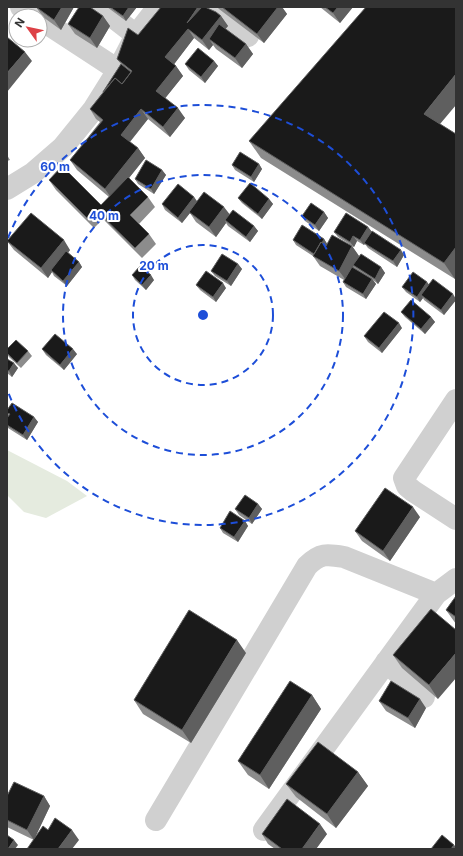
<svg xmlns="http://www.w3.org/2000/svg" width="463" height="856" font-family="Inter,sans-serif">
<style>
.green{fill:#e5ebdf}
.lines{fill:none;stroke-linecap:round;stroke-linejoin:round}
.minor{stroke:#d0d0d0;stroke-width:22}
.wall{fill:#8c8c8c}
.shaded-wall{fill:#5f5f5f}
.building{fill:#1a1a1a;stroke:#5f5f5f}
.ring{fill:none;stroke:#1d4ed8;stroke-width:2;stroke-dasharray:7 5}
.centre{fill:#1d4ed8;stroke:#fff;stroke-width:2}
.ring-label{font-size:12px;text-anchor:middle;font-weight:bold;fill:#1d4ed8;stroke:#fff;stroke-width:4;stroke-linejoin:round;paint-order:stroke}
</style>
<rect width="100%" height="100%" fill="#fff"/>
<path class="green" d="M7 450 67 481 87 496 46 518 24 512 7 495Z"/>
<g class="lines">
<path class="minor" d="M21 7 35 16
M100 7 136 35
M209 7 248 36
M40 19 118 70
M7 189 33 173 63 147 93 110 118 70 136 35 158 7
M456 400 404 478 407 486 413 491 456 519
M386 662 424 697
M156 820 307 566C320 553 327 554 344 557L436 594
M264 830 436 594 456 579"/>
</g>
<path class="wall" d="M36 7H74L61 30 43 17Z
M107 7H137L126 21Z
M217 7H282L287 14 264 43 219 9Z
M320 7H353L340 23Z
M103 16 110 26 97 48 75 34 68 24Z
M221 16 228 26 225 29 246 44 253 54 242 68 216 49 213 45 209 50 194 38 174 64 176 66 183 76 165 98 185 118 170 137 148 119 130 142 138 148 145 158 129 178 148 197 155 207 139 224 149 234 156 244 142 258 103 219 94 228 56 190 49 180 101 205 109 197 77 170 70 160 100 122 96 119 90 109 103 92 121 64 117 59 138 35Z
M214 61 218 66 205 83 189 70 185 64Z
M440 124 456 134V278L455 279 261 158 249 141Z
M7 155 10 160 7 161Z
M259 164 262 169 254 182 235 170 232 165Z
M162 170 166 175 154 194 138 184 135 179Z
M194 197 197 201 229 214 254 226 258 231 250 242 228 226 226 223 216 237 196 222 190 213 182 223 165 210 162 204Z
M238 198 269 199 273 204 262 219 242 203Z
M324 212 328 218 319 231 305 221 302 216Z
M368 227 372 232 404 255 397 267 368 248 365 244 364 245 357 241 354 247 338 237 334 232Z
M324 239 327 244 352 246 359 256 381 267 385 273 378 284 373 280 376 284 366 299 346 287 343 282 344 280 320 266 313 256 296 245 293 240Z
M7 241 70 250 68 253 79 262 82 267 67 286 54 276 52 272 48 278 14 250Z
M238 264 242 269 231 286 215 276 211 271Z
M132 275 154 280 146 290 135 280Z
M429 284 456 299V300L444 315 424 300 423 298 420 302 406 292 402 287Z
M196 285 226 288 216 302 200 290Z
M401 312 431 317 435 322 425 334 405 317Z
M402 328 382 353 368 342 364 336Z
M7 349 28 351 32 356 21 368 9 357 7 354Z
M42 349 77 354 64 370 46 355Z
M7 359 18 368 12 377 7 373Z
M7 410 34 417 38 422 27 440 8 428 7 427V418L8 416 7 414Z
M258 504 262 509 252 524 239 515 235 509Z
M420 517 390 561 362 541 355 531Z
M245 521 248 526 238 542 223 533 220 528Z
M456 596V624L446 610Z
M431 609 438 699 402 668 393 655Z
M246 653 191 743 143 714 134 700Z
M312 695 321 709 269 789 248 775 238 761Z
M379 701 426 708 415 728 386 711Z
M358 772 368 786 336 828 296 797 286 784Z
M7 796H44L50 806 35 837 48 830 79 840H34L7 827Z
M262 834H327L316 849H275L268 844Z"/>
<path class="shaded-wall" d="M62 7H74L61 30 54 20Z
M129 7H137L126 21 123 16Z
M198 7H203L187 23Z
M278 7H282L287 14 264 43 257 34Z
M338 7H353L340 23 333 13Z
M103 16 110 26 97 48 90 38Z
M221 16 228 26 214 43 209 39 213 45 209 50 202 40Z
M188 29 194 38 172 67 165 57Z
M246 44 253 54 242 68 235 58Z
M25 52 32 61 7 92V73Z
M214 61 218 66 205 83 201 77Z
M176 66 183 76 163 101 156 91Z
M456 74V105L435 130 424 114Z
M178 108 185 118 170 137 163 127Z
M141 109 148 119 128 144 121 135Z
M138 148 145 158 112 199 105 189Z
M259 164 262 169 254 182 251 177Z
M162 170 166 175 154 194 151 189Z
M194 197 198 203 182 223 178 218Z
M269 199 273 204 262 219 258 214Z
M224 207 231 216 225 220 226 223 216 237 209 227Z
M324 212 328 218 319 231 315 225Z
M254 226 258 231 250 242 246 237Z
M368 227 372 232 364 245 360 240Z
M353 236 357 241 354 247 350 242Z
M324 239 328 245 318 259 314 254Z
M64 240 70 250 53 272 51 270 52 272 48 278 41 268Z
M352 246 359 256 346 280 339 271Z
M456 247V278L455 279 444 263Z
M401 250 404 255 397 267 393 261Z
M79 262 82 267 67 286 63 281Z
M238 264 242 269 231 286 227 281Z
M381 267 385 273 378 284 375 279Z
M151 275 154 280 146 290 142 285Z
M372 279 376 284 366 299 363 294Z
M427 282 431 287 421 295 423 298 420 302 417 297Z
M223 283 226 288 216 302 213 297Z
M453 294 456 299V300L444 315 441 310Z
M431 317 435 322 425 334 421 329Z
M399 323 402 328 382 353 379 348Z
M73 349 77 354 64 370 60 365Z
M14 363 18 368 12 377 9 371Z
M34 417 38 422 27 440 23 435Z
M258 504 262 509 252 524 249 518Z
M413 507 420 517 390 561 383 551Z
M245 521 248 526 238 542 234 537Z
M237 640 246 653 191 743 182 730Z
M456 653V678L438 699 429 685Z
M312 695 321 709 269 789 260 775Z
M420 699 426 708 415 728 408 718Z
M358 772 368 786 336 828 327 814Z
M44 796 50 806 34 840 27 830Z
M320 824 327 834 316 849H302Z
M72 830 79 840 72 849H58Z
M14 840 18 845 15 849H8Z
M454 845 456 847V849H451Z"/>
<path class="building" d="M36 7H62L54 20Z
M79 7H90L103 16 90 38 68 24Z
M110 7H129L123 16Z
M161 7H198L187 23 202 7H205L216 12 221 16 202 40 188 29 165 57 176 66 156 91 178 108 163 127 141 109 121 135 138 148 105 189 70 160 103 120 90 109 115 78 122 84 132 71 117 59 128 28 138 35Z
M222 7H278L257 34Z
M325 7H338L333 13Z
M366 7H456V74L424 114 456 134V247L444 263 249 141Z
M219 24 246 44 235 58 209 39Z
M7 37 25 52 7 73Z
M198 48 214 61 201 77 185 64Z
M121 64 131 72 122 84 115 78 103 92Z
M240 152 259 164 251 177 232 165Z
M146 160 162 170 151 189 135 179Z
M62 166 101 205 128 177 148 197 130 215 149 234 135 248 96 210 87 218 49 180Z
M250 183 269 199 258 214 238 198Z
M178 184 194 197 178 218 162 204Z
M204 192 224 207 209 227 189 212Z
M311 203 324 212 315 225 302 216Z
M233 210 254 226 246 237 225 220Z
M31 213 64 240 41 268 7 241Z
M346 213 368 227 360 240 353 236 350 242 334 232Z
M302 225 324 239 322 243 321 242 314 254 293 240Z
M372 231 401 250 393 261 364 243Z
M332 235 352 246 339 271 313 256 321 242 326 246Z
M66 251 79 262 63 281 51 270Z
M222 254 238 264 227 281 211 271Z
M361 254 381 267 375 279 353 265Z
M140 266 151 275 142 285 132 275Z
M352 267 372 279 363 294 343 282Z
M206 271 223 283 213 297 196 285Z
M413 272 427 282 417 297 402 287Z
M433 279 453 294 441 310 421 295Z
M411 300 431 317 421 329 401 312Z
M384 312 399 323 379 348 364 336Z
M55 334 73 349 60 365 42 349Z
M16 340 28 351 17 363 7 353V349Z
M7 359 14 363 9 371 7 370Z
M12 403 34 417 23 435 7 425V418L10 414 7 413V410Z
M385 488 413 507 383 551 355 531Z
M245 495 258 504 249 518 235 509Z
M230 511 245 521 234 537 220 528Z
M456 596V617L446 610Z
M431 609 456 630V653L429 685 393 655Z
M189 610 237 640 182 730 134 700Z
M290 681 312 695 260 775 238 761Z
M391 681 420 699 408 718 379 701Z
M318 742 358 772 327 814 286 784Z
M14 782 44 796 27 830 7 820V796Z
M287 799 320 824 302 849H282L262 834Z
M55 818 72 830 58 849H27L43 826 48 830Z
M7 835 14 840 8 849H7Z
M442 835 454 845 451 849H431Z"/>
<g class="ring">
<circle cx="203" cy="315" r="70"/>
<circle cx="203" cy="315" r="140"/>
<path d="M8 238A210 210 0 1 1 8 392"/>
</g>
<circle cx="203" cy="315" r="6" class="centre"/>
<g class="ring-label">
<text x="55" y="171">60 m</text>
<text x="104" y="220">40 m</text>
<text x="154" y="270">20 m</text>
</g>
<rect width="463" height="856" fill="none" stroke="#333333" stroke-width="16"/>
<g transform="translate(28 28) rotate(303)"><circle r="19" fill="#ffffff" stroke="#adadad"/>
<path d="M0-3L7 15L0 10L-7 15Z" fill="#dd4146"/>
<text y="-6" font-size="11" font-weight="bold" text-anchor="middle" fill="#333333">N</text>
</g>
</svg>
